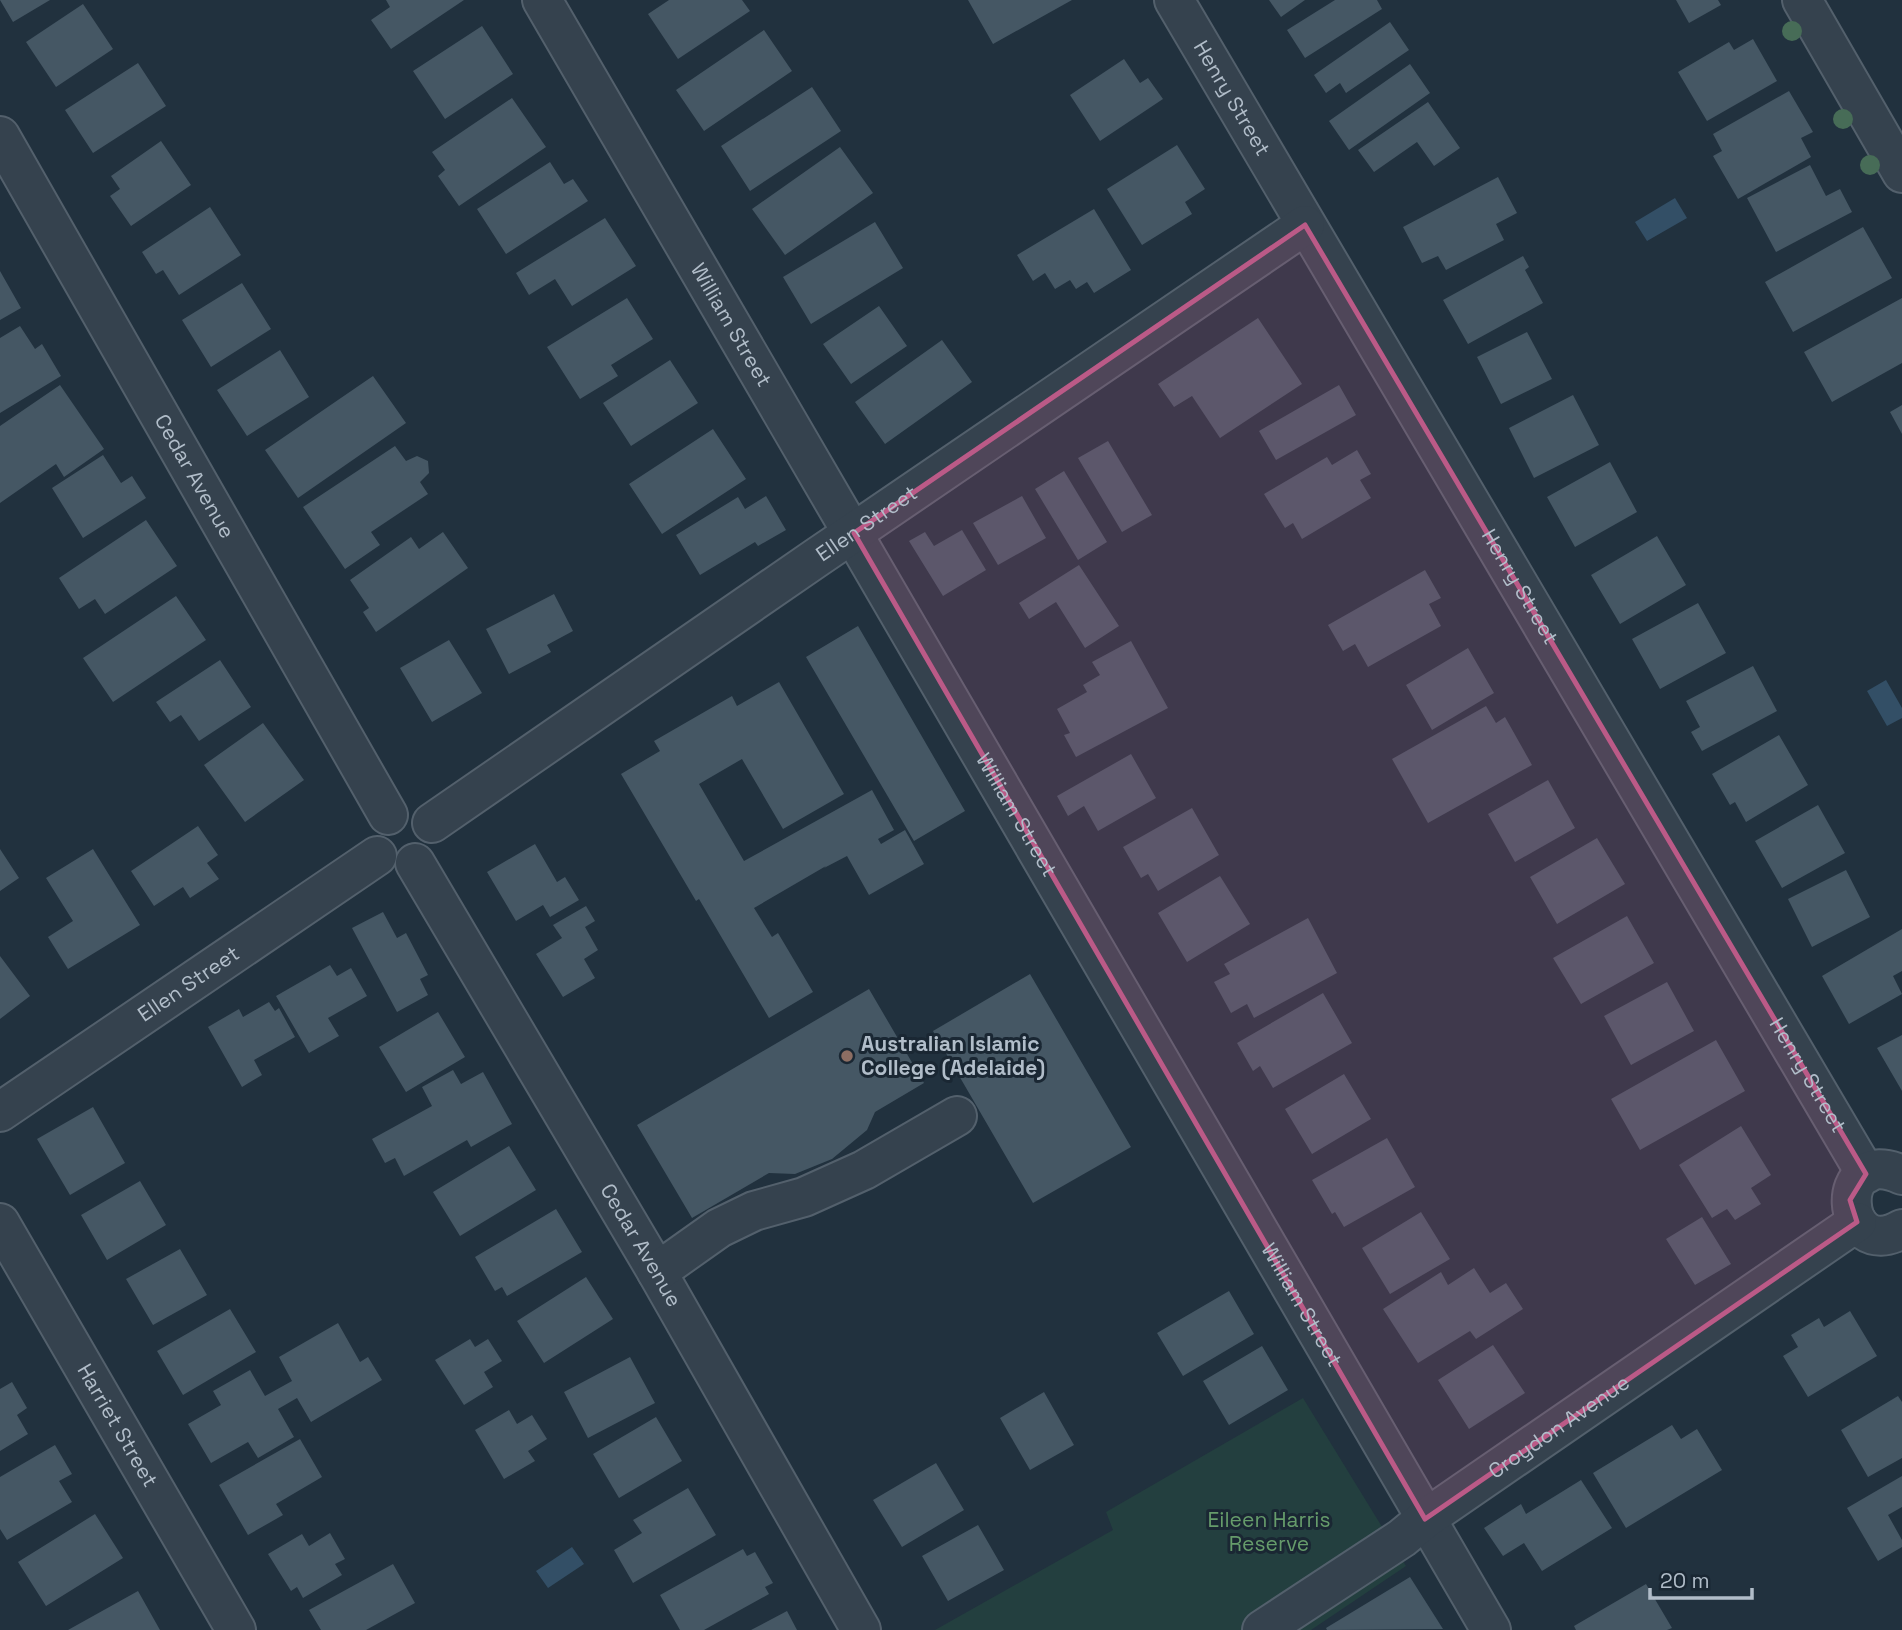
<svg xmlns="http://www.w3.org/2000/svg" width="1902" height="1630" font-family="'Space Grotesk',sans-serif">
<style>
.green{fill:#233f3f}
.water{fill:#334f66}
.building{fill:#455764}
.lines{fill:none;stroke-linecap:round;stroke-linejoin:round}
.minor-casing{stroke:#53606c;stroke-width:42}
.minor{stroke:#35424e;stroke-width:38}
.tree{fill:#476c57}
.marked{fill:#bb5a87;fill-opacity:0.2;stroke:#bb5a87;stroke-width:5;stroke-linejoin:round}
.education-dot{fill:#8d6e63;stroke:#1a2733;stroke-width:2.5}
.labels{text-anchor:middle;stroke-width:6;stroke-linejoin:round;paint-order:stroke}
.street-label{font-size:21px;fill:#b1bdc9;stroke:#1a2733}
.poi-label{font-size:21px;font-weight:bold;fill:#b1bdc9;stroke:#1a2733;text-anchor:start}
.park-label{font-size:21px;fill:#669c6b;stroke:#1a2733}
</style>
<rect width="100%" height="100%" fill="#21313e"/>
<path class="green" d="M1303 1398 1406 1566 1311 1630H935L1113 1530 1106 1512Z"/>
<path class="water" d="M1675 198 1687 218 1647 241 1635 222Z
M1886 680 1902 708V718L1887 726 1867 691Z
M572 1547 584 1564 548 1588 536 1571Z"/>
<path class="building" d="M0 0H50L13 22Z
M386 0H464L391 49 371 20 390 7Z
M669 0H742L750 11 678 59 648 14Z
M968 0H1072L993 44Z
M1269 0H1305L1281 17Z
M1335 0H1377L1382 9 1305 58 1287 30Z
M1676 0H1718L1721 5 1689 23Z
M83 4 113 49 56 87 26 42Z
M1390 22 1409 50 1346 93 1340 83 1326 93 1314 75Z
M482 26 513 74 445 119 413 71Z
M764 30 792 71 704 131 676 90Z
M1753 39 1777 81 1707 121 1678 72 1729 42 1734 50Z
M1124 59 1140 83 1148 78 1163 99 1100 141 1070 95Z
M138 63 166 106 93 153 65 110Z
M1410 64 1430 93 1349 150 1329 121Z
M812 87 841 131 750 191 721 146Z
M1789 91 1813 132 1801 138 1811 157 1738 199 1713 156 1722 151 1713 134Z
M512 98 546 147 459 206 438 176 445 170 432 152Z
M1428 102 1460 148 1434 166 1417 142 1374 172 1358 150Z
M161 141 191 185 131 226 110 196 120 189 111 176Z
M1177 145 1205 189 1185 202 1192 214 1142 245 1107 189Z
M840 147 873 193 785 255 752 209Z
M550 162 564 184 573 179 588 201 506 254 477 209Z
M1810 165 1826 196 1840 189 1852 212 1776 252 1747 198Z
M1498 177 1517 213 1496 224 1504 240 1446 270 1438 256 1422 263 1403 227Z
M210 207 241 255 179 295 163 270 156 274 142 252Z
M1094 209 1131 270 1094 293 1087 282 1076 289 1070 280 1055 289 1045 273 1033 281 1017 255Z
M605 218 636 266 572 306 555 279 529 295 516 273Z
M875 222 903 268 811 324 783 277Z
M1863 227 1892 278 1793 332 1765 282Z
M1523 256 1529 267 1525 270 1543 303 1468 344 1443 300Z
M0 271 21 308 0 320Z
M242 283 271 329 211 367 182 320Z
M627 298 653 339 611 365 618 376 580 399 547 347Z
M1902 298V363L1832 402 1804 352Z
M879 306 907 346 851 384 823 344Z
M1258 318 1302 384 1220 438 1192 396 1174 407 1158 384Z
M20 326 35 349 42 344 61 376 0 413V338Z
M1527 332 1552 379 1501 404 1477 357Z
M942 340 972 382 885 444 855 402Z
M280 350 309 397 247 436 217 390Z
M670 360 698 403 631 446 603 403Z
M373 376 406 423 298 498 265 450Z
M60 385 104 449 64 477 56 464 0 503V426Z
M1339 385 1356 415 1276 460 1259 431Z
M1573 395 1599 445 1534 478 1509 428Z
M1902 405V434L1890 412Z
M713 429 746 479 662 534 629 484Z
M1108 441 1152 515 1122 532 1078 458Z
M395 446 406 461 417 456 428 461 429 473 420 482 428 494 371 532 380 545 345 569 303 507Z
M1357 450 1371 474 1360 480 1371 498 1302 539 1293 523 1285 528 1264 494 1327 457 1332 465Z
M103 455 121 483 132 476 146 498 83 538 52 488Z
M1610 462 1637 512 1575 547 1547 497Z
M1064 471 1107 542 1078 560 1035 489Z
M766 496 786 530 758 546 755 542 700 575 676 535 738 497 745 509Z
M1022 496 1046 538 998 565 973 523Z
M146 520 177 566 105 614 95 599 79 609 59 578Z
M962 530 986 570 943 596 909 541 925 532 934 546Z
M443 532 468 568 376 632 363 612 369 608 350 580 411 537 419 549Z
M1657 536 1686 585 1620 624 1591 575Z
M1079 565 1119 626 1085 648 1056 602 1029 619 1019 603Z
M1425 570 1441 598 1429 604 1441 626 1368 667 1355 644 1343 651 1328 625Z
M554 594 573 631 547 645 551 652 509 674 486 629Z
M176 596 206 640 113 702 83 658Z
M1698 603 1726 653 1660 689 1632 639Z
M858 626 965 811 914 841 806 657Z
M449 640 482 693 432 722 400 668Z
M1131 641 1168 708 1076 757 1064 735 1070 733 1057 709 1087 692 1083 685 1100 675 1092 662Z
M1468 648 1494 693 1432 730 1406 685Z
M220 660 251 707 199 741 181 715 170 722 156 702Z
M1753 666 1777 711 1702 751 1691 732 1700 727 1686 701Z
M779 682 844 794 783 829 742 759 699 784 744 861 872 790 894 830 878 839 881 844 905 830 924 864 869 895 847 856 824 868 826 866 754 908 772 937 778 933 813 992 769 1018 699 899 696 901 621 774 660 751 654 741 732 696 737 706Z
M1486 706 1496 723 1505 717 1532 765 1428 823 1392 759Z
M263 723 304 780 245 822 204 765Z
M1779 735 1808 785 1746 822 1735 802 1730 805 1712 774Z
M1131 754 1156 798 1098 831 1084 806 1068 816 1057 796Z
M1548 780 1575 828 1515 862 1488 814Z
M1818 805 1845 853 1782 888 1755 841Z
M1192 808 1219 855 1158 891 1148 874 1141 878 1123 847Z
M198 826 218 855 207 863 219 879 190 898 183 887 154 906 131 871Z
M1597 838 1625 884 1557 924 1530 877Z
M535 844 557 882 565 877 579 900 550 917 543 905 516 921 487 872Z
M0 849 19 878 0 891Z
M93 849 140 925 68 969 48 937 73 921 46 878Z
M1846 870 1870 917 1812 947 1788 899Z
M1220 876 1250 924 1187 962 1158 913Z
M586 906 595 921 585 927 598 950 584 959 595 978 563 997 536 954 562 938 553 925Z
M383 912 397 938 406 933 428 975 420 979 428 995 397 1012 352 928Z
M1627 916 1654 963 1581 1004 1553 958Z
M1308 918 1337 973 1254 1018 1247 1004 1231 1013 1214 982 1230 974 1224 964Z
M1902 929V971L1893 976 1902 994 1849 1024 1822 976Z
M0 956 30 996 0 1019Z
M330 965 337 976 351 968 367 996 328 1018 339 1036 309 1053 276 996Z
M1030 974 1131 1147 1033 1203 933 1031Z
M1667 982 1694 1031 1631 1065 1604 1016Z
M869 989 924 1083 875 1112 867 1130 832 1159 795 1174 769 1173 692 1218 637 1125Z
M1323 993 1352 1043 1273 1088 1260 1066 1253 1071 1237 1043Z
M269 1002 275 1011 279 1008 295 1037 254 1060 262 1075 242 1087 208 1027 239 1009 243 1017Z
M438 1012 465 1057 406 1092 379 1047Z
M1902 1035V1091L1877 1048Z
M1716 1040 1745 1091 1640 1150 1611 1099Z
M453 1070 461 1084 483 1072 512 1124 471 1147 467 1140 404 1176 395 1158 385 1163 372 1139 432 1106 422 1087Z
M1344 1074 1371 1119 1312 1154 1285 1109Z
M93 1107 125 1163 70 1195 37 1139Z
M1741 1126 1771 1175 1751 1188 1761 1204 1735 1220 1727 1209 1712 1218 1679 1165Z
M1387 1138 1415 1187 1344 1227 1335 1212 1332 1214 1312 1180Z
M509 1146 536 1190 460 1236 433 1192Z
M140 1181 166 1225 107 1260 81 1215Z
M556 1209 582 1252 507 1296 502 1287 495 1291 475 1257Z
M1421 1212 1450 1259 1390 1294 1362 1248Z
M1702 1217 1731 1264 1695 1285 1666 1239Z
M180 1249 207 1295 153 1325 126 1279Z
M1474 1268 1490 1293 1506 1283 1523 1309 1476 1339 1470 1331 1418 1363 1383 1309 1441 1272 1448 1285Z
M586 1277 613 1319 544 1363 517 1321Z
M1229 1291 1254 1334 1183 1376 1157 1333Z
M230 1309 256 1352 183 1395 157 1351Z
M1850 1311 1877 1356 1808 1397 1783 1356 1798 1347 1791 1335 1819 1318 1824 1327Z
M338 1323 360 1362 368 1357 382 1380 311 1422 297 1398 278 1409 294 1437 258 1458 248 1442 211 1463 188 1424 221 1405 213 1391 250 1370 265 1396 292 1381 279 1357Z
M470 1339 475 1347 488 1339 502 1361 484 1372 493 1387 464 1405 435 1360Z
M1493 1345 1525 1393 1469 1429 1438 1380Z
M1262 1346 1288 1390 1229 1425 1203 1381Z
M630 1357 655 1403 588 1438 564 1392Z
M12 1382 27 1408 17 1415 28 1434 0 1451V1389Z
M1044 1392 1074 1445 1030 1470 1000 1418Z
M1898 1396 1902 1402V1458L1868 1477 1841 1430Z
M509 1410 517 1424 532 1415 547 1439 528 1451 535 1461 504 1479 475 1430Z
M656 1417 682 1461 619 1498 593 1454Z
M1672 1425 1681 1439 1697 1429 1722 1470 1626 1528 1593 1473Z
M300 1439 322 1477 276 1504 283 1515 248 1535 219 1485Z
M55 1445 72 1474 59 1481 72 1502 7 1540 0 1529V1477Z
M936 1463 964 1510 902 1547 873 1500Z
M1902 1476V1507L1888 1515 1902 1540V1547L1878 1561 1847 1508Z
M1581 1480 1612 1528 1542 1571 1524 1543 1503 1556 1484 1528 1521 1504 1526 1514Z
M688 1488 716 1535 633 1583 614 1550 642 1533 633 1520Z
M95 1514 123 1558 46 1606 18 1562Z
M978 1525 1004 1570 948 1601 922 1556Z
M330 1533 345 1559 335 1564 342 1575 303 1598 297 1587 291 1591 268 1554 302 1534 309 1546Z
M743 1549 747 1556 755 1552 773 1583 765 1587 769 1594 704 1630H680L660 1595Z
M393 1564 415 1603 366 1630H321L309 1610Z
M1410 1577 1443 1629 1327 1630 1326 1628Z
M1646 1584 1672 1628 1667 1630H1576L1574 1626Z
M138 1591 160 1630H68Z
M787 1611 797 1630H751Z"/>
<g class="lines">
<g class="minor-casing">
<g id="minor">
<path id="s1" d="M542 0 1491 1630"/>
<path id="s2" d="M1174 0 1866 1174"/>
<path d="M1802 0 1902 173"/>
<path id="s3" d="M0 136 388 815"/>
<path id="s4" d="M432 823 816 558 1305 225"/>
<path id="s5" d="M415 863 657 1272 861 1630"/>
<path id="s6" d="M0 1112 377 856"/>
<path d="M1902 1175C1831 1142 1839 1265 1902 1229"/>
<path id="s7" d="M0 1223 236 1630"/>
<path d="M657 1272 719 1228 754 1211 804 1197 864 1170 957 1116"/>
<path id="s8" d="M1262 1630 1402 1538 1425 1519 1857 1222"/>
</g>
</g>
<use href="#minor" class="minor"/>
</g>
<g class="tree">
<circle cx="1792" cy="31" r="10"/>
<circle cx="1843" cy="119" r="10"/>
<circle cx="1870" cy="165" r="10"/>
</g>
<path class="marked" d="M1305 225 1866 1174 1850 1200 1857 1222 1425 1519 854 533Z"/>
<circle class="education-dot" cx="847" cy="1056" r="7"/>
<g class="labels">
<g class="street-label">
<text dy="7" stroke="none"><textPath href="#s2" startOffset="114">Henry Street</textPath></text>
<text dy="7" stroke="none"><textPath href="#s1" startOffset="376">William Street</textPath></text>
<text dy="7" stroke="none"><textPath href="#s3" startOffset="392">Cedar Avenue</textPath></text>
<text dy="7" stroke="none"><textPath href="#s4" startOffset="528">Ellen Street</textPath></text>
<text dy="7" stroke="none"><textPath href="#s2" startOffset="681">Henry Street</textPath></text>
<text dy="7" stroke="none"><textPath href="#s1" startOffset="943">William Street</textPath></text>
<text dy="7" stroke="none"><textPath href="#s6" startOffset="228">Ellen Street</textPath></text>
<text dy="7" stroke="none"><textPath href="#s2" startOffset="1248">Henry Street</textPath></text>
<text dy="7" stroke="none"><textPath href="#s5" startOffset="444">Cedar Avenue</textPath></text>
<text dy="7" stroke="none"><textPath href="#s1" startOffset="1510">William Street</textPath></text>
<text dy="7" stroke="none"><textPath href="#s7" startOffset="234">Harriet Street</textPath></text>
<text dy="7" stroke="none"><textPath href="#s8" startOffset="360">Croydon Avenue</textPath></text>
</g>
<g class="poi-label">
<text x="861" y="1051">Australian Islamic<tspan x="861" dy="24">College (Adelaide)</tspan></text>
</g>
<g class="park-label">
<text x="1269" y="1527">Eileen Harris<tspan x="1269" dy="24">Reserve</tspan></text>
</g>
</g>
<path d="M1650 1588v10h102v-10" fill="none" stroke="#b1bdc9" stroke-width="3.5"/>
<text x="1660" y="1588" font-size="21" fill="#b1bdc9" stroke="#1a2733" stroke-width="5" paint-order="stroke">20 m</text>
</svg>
